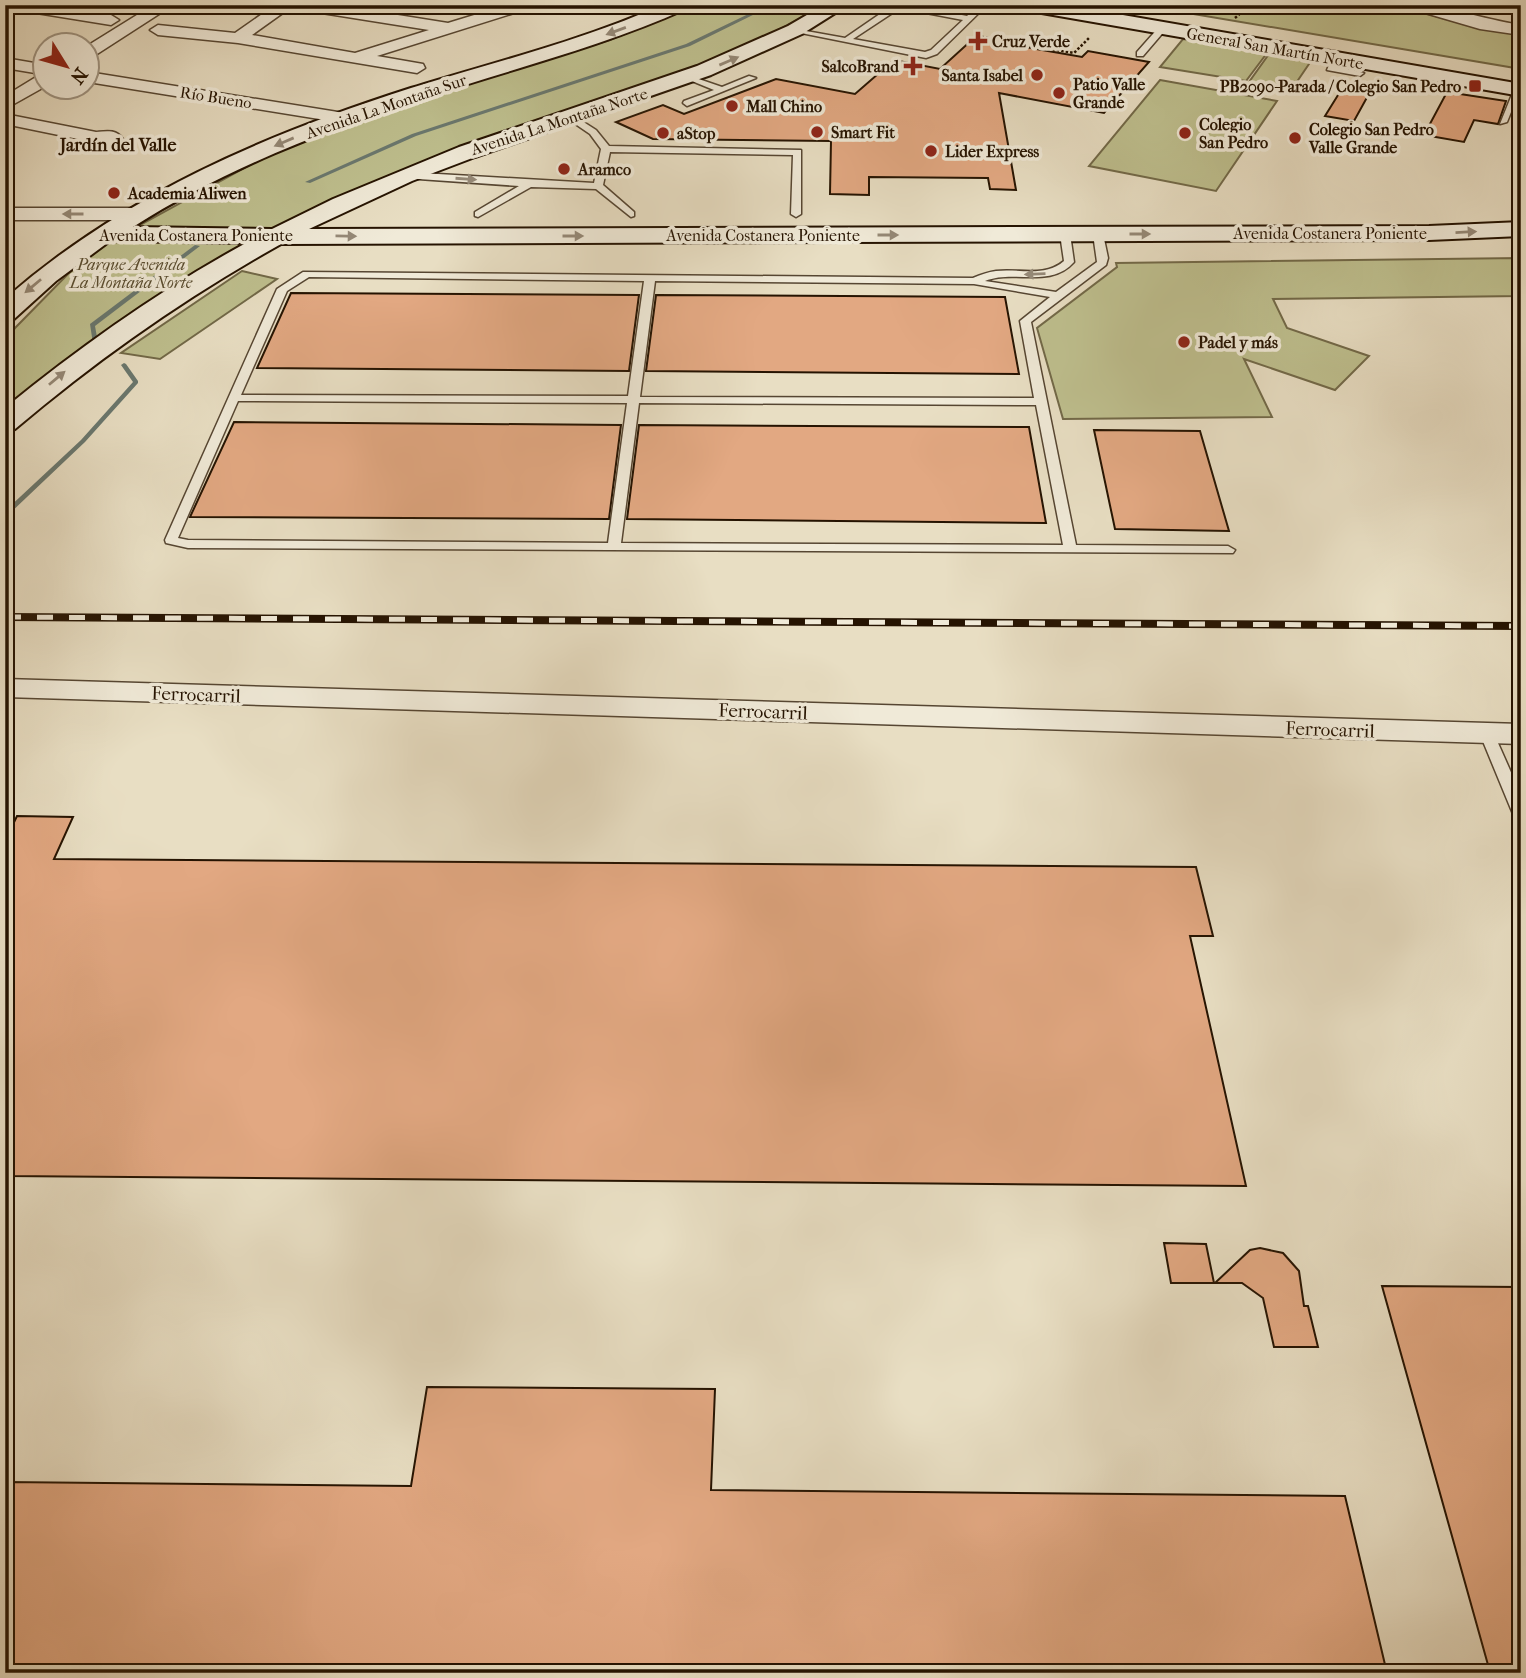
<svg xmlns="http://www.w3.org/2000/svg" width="1526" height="1678" font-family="'IM FELL French Canon',serif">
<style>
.green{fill:#bebf8e;stroke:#726948;stroke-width:2}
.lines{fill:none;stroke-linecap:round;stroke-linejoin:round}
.stream{fill:#6a786f;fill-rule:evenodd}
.building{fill:#e2a882;stroke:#251301;stroke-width:2}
.lane-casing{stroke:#564632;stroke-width:3}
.street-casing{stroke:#564632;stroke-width:3}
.secondary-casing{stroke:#251301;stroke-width:4}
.path{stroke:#251301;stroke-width:2.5;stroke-dasharray:2.5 2;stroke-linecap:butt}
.lane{fill:#f0ead8;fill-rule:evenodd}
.street{fill:#f0ead8;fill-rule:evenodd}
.secondary{fill:#f0ead8;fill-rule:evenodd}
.rail-casing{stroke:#251301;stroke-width:8}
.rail{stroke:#f0ead8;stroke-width:5;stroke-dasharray:16;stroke-linecap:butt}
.oneway{fill:#958977}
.poi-dot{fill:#8f2418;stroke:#f0ead8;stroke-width:2.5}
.labels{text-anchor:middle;stroke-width:7;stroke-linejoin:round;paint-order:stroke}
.far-poi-label{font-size:16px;font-weight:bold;fill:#251301;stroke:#f0ead8;text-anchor:start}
.far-street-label{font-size:16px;fill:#251301;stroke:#f0ead8}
.far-park-label{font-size:16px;font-style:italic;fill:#5b4f32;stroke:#f0ead8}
.far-neighbourhood-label{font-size:18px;font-weight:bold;fill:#251301;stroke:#f0ead8}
.street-label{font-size:19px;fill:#251301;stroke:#f0ead8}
</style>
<rect width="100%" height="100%" fill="#e8dec3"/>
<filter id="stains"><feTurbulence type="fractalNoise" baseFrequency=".00286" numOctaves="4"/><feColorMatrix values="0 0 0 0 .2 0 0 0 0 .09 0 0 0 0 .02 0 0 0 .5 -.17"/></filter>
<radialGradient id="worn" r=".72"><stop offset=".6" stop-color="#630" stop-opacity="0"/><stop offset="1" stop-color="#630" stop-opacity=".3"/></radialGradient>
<path class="green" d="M690 5H826L761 39 679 74 338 202 21 402H5V341L16 327 68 274 107 243 279 149 385 108 610 40Z
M1140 5H1395L1475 27 1521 34V69Z
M1183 39 1267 53 1246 81 1160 67Z
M1269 54 1311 61 1292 89 1249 82Z
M1160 80 1277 101 1216 191 1089 166Z
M1521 258V296L1273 299 1287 328 1369 356 1335 390 1244 359 1272 417 1063 419 1037 328 1117 267 1116 263Z
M242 271 277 279 160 359 121 353Z"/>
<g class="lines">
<path class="stream" d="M767 5H773L690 46 416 136 310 183 305 182 412 134 686 44Z
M195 245 200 246 95 326 98 343 93 344 90 324Z
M124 363 126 364 138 381V383L85 442 7 516 5 517V511L81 440 133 382 121 365Z"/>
</g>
<path class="building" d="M974 38 1082 57 1088 51 1149 62 1104 113 999 93 1016 190 990 189 988 178 869 177V195L830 194 831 141 653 139 616 122 663 105 684 114 776 79 855 94 894 60 940 69Z
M1343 87 1370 92 1354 121 1325 116Z
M1447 92 1506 101 1498 124 1474 120 1464 142 1424 135Z
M291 293 639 295 629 371 257 368Z
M656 295 1005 297 1019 374 646 371Z
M234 422 621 425 609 519 190 517Z
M639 425 1029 427 1046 523 627 519Z
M1094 430 1200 431 1229 531 1115 529Z
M17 816 73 817 54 859 1196 867 1213 936H1190L1246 1186 5 1176V841Z
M1164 1243 1206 1244 1214 1283H1171Z
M1260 1248 1283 1253 1299 1271 1304 1306H1308L1318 1347H1274L1263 1298 1242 1283H1215L1250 1250Z
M1382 1286 1521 1287V1672H1490Z
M427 1387 715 1389 711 1490 1345 1496 1387 1673H5V1482L411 1486Z"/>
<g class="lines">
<g class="lane-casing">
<path id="lane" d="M893 5H910L967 16 978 5H987L937 54 926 58 791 31 795 29 845 38ZM900 8 963 20 931 50 925 52 853 39Z
M1160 26 1167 28 1143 56H1137V52Z
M1336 55 1340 58 1335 66 1364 73 1360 76 1327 70 1332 58Z
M687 75 722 87 749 76 756 78 687 106 683 103 684 101 714 90 687 79Z
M1515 87H1521L1507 122 1500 124Z
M571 114 596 130 609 146 801 150V214L796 217 791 214 793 155 610 152 603 185 634 212V216L631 217 596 189 531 187 478 217 475 216V212L519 186 404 178 399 175 404 172 594 183 601 149 590 134 568 119 567 117Z
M1065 231 1070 234 1074 262C1050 289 1014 269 985 281L1056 292 1097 262 1093 234 1098 231 1103 234 1108 258 1106 265 1031 322 1076 545 1228 546 1235 550 1233 553 188 548 166 543 165 540 277 289 303 272 973 278C980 275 988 272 996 271 1019 268 1044 278 1064 261L1060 234ZM309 277 644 281 628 396 241 395 287 291ZM655 281 974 284 1050 297 1020 321 1034 398 640 397ZM238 401 627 403 608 543 188 540 178 538ZM639 403 1036 405 1063 545 621 543Z
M1487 729 1494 734 1521 795V819L1513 814 1480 734Z"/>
</g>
<g class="street-casing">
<path id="street" d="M10 5H49L111 15 119 20 111 25 18 10Z
M153 5H173L94 56 88 57 87 46Z
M275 5H294L252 35 355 53 429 30 303 10 295 5H335L448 23 507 5H532L530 8 377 56 423 64 425 68 417 73 238 43 158 35 150 30 158 25 235 33Z
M1406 5C1445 5 1482 19 1521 25V35L1480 29 1408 8Z
M5 58 46 65V86L5 109V96L41 74 5 68Z
M88 72 344 113 353 118 344 123 88 82Z
M5 114 96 132C107 131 116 129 123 139 112 151 93 156 81 143L83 140 5 124Z
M5 208H140L147 210 150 214 147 218 140 220H5Z
M5 679 1521 724V744L5 697Z"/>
</g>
<g class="secondary-casing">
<path id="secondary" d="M662 5H688L686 9C601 47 512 69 424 98 323 131 223 170 133 227L272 229 333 199 459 147 697 66 788 26 824 5H848L802 34 711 75 475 157 412 181 309 229 1429 226 1521 222V236L1429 240 281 244C186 297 99 358 15 429L5 432V408C81 346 160 290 246 243L110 241 56 281 14 319 5 321V299C122 196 264 135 411 88 495 62 581 41 662 5Z
M1021 5H1065L1521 84V96L1030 11Z"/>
</g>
<path class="path" d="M1235 18 1250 5
M977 36 1074 53 1090 37"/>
<use href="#lane" class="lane"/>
<use href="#street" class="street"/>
<use href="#secondary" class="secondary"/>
<g class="rail-casing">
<path id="rail" d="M5 617 1521 626"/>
</g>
<use href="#rail" class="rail"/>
</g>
<defs><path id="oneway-solid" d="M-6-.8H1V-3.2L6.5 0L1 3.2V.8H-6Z" transform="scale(1.75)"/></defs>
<g class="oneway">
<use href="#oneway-solid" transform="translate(616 31) rotate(160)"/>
<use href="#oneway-solid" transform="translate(729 61) rotate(-23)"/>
<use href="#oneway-solid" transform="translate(284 142) rotate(157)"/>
<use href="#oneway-solid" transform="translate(466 179) rotate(4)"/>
<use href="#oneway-solid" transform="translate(73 214) rotate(-180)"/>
<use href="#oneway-solid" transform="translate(1466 232) rotate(-3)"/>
<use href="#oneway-solid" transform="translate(1140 234)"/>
<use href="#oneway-solid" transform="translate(888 235)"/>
<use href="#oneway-solid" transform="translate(346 236) rotate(1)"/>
<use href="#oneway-solid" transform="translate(573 236)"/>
<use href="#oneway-solid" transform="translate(1035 274) rotate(178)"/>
<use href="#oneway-solid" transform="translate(33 286) rotate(140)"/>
<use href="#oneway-solid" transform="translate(57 378) rotate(-40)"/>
</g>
<g class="poi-dot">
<path d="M974.5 30.5h7v7h7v7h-7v7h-7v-7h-7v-7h7z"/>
<path d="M909.5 55.5h7v7h7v7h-7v7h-7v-7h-7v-7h7z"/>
<circle cx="1037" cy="75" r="7"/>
<rect x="1468" y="79" width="14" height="14" rx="3.5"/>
<circle cx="1059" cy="93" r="7"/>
<circle cx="732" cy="106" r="7"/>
<circle cx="817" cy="132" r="7"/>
<circle cx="663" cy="133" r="7"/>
<circle cx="1185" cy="133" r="7"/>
<circle cx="1295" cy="138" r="7"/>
<circle cx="931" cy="151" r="7"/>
<circle cx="564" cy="169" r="7"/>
<circle cx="114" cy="193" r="7"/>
<circle cx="1184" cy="342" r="7"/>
</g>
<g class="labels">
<g class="far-poi-label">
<text x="992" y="47">Cruz Verde</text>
<text x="899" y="72" text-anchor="end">SalcoBrand</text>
<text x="1023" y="81" text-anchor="end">Santa Isabel</text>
<text x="1073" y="90">Patio Valle<tspan x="1073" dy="18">Grande</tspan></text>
<text x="1461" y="92" text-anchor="end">PB2090-Parada / Colegio San Pedro</text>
<text x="746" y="112">Mall Chino</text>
<text x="1199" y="130">Colegio<tspan x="1199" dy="18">San Pedro</tspan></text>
<text x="1309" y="135">Colegio San Pedro<tspan x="1309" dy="18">Valle Grande</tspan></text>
<text x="831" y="138">Smart Fit</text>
<text x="677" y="139">aStop</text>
<text x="945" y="157">Lider Express</text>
<text x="578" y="175">Aramco</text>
<text x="128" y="199">Academia Aliwen</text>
<text x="1198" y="348">Padel y más</text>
</g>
<g class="far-street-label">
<text transform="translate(1275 48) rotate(10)" y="6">General San Martín Norte</text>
<text transform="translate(216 97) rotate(9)" y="6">Río Bueno</text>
<text transform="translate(386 106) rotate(-19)" y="6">Avenida La Montaña Sur</text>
<text transform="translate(559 121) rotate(-18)" y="6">Avenida La Montaña Norte</text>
<text x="1330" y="239">Avenida Costanera Poniente</text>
<text x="196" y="241">Avenida Costanera Poniente</text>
<text x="763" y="241">Avenida Costanera Poniente</text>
</g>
<g class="far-park-label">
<text x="131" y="270">Parque Avenida<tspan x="131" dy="18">La Montaña Norte</tspan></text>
</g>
<g class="far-neighbourhood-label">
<text x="118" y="151">Jardín del Valle</text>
</g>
<g class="street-label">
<text transform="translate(196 694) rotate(2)" y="7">Ferrocarril</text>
<text transform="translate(763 711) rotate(2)" y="7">Ferrocarril</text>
<text transform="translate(1330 729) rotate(2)" y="7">Ferrocarril</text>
</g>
</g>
<rect width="1526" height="1678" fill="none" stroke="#e8dec3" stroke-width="28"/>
<rect x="7" y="7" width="1512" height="1664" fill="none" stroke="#251301" stroke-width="3.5"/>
<rect x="14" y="14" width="1498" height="1650" fill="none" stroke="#251301" stroke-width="2"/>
<g transform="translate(66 66) rotate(127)"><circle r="33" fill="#f0ead8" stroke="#9f9482" stroke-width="2"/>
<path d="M0-5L12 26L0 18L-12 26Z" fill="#8f2418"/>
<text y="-10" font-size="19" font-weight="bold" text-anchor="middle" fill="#251301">N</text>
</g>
<rect width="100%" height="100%" filter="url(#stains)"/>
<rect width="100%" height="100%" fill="url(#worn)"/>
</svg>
